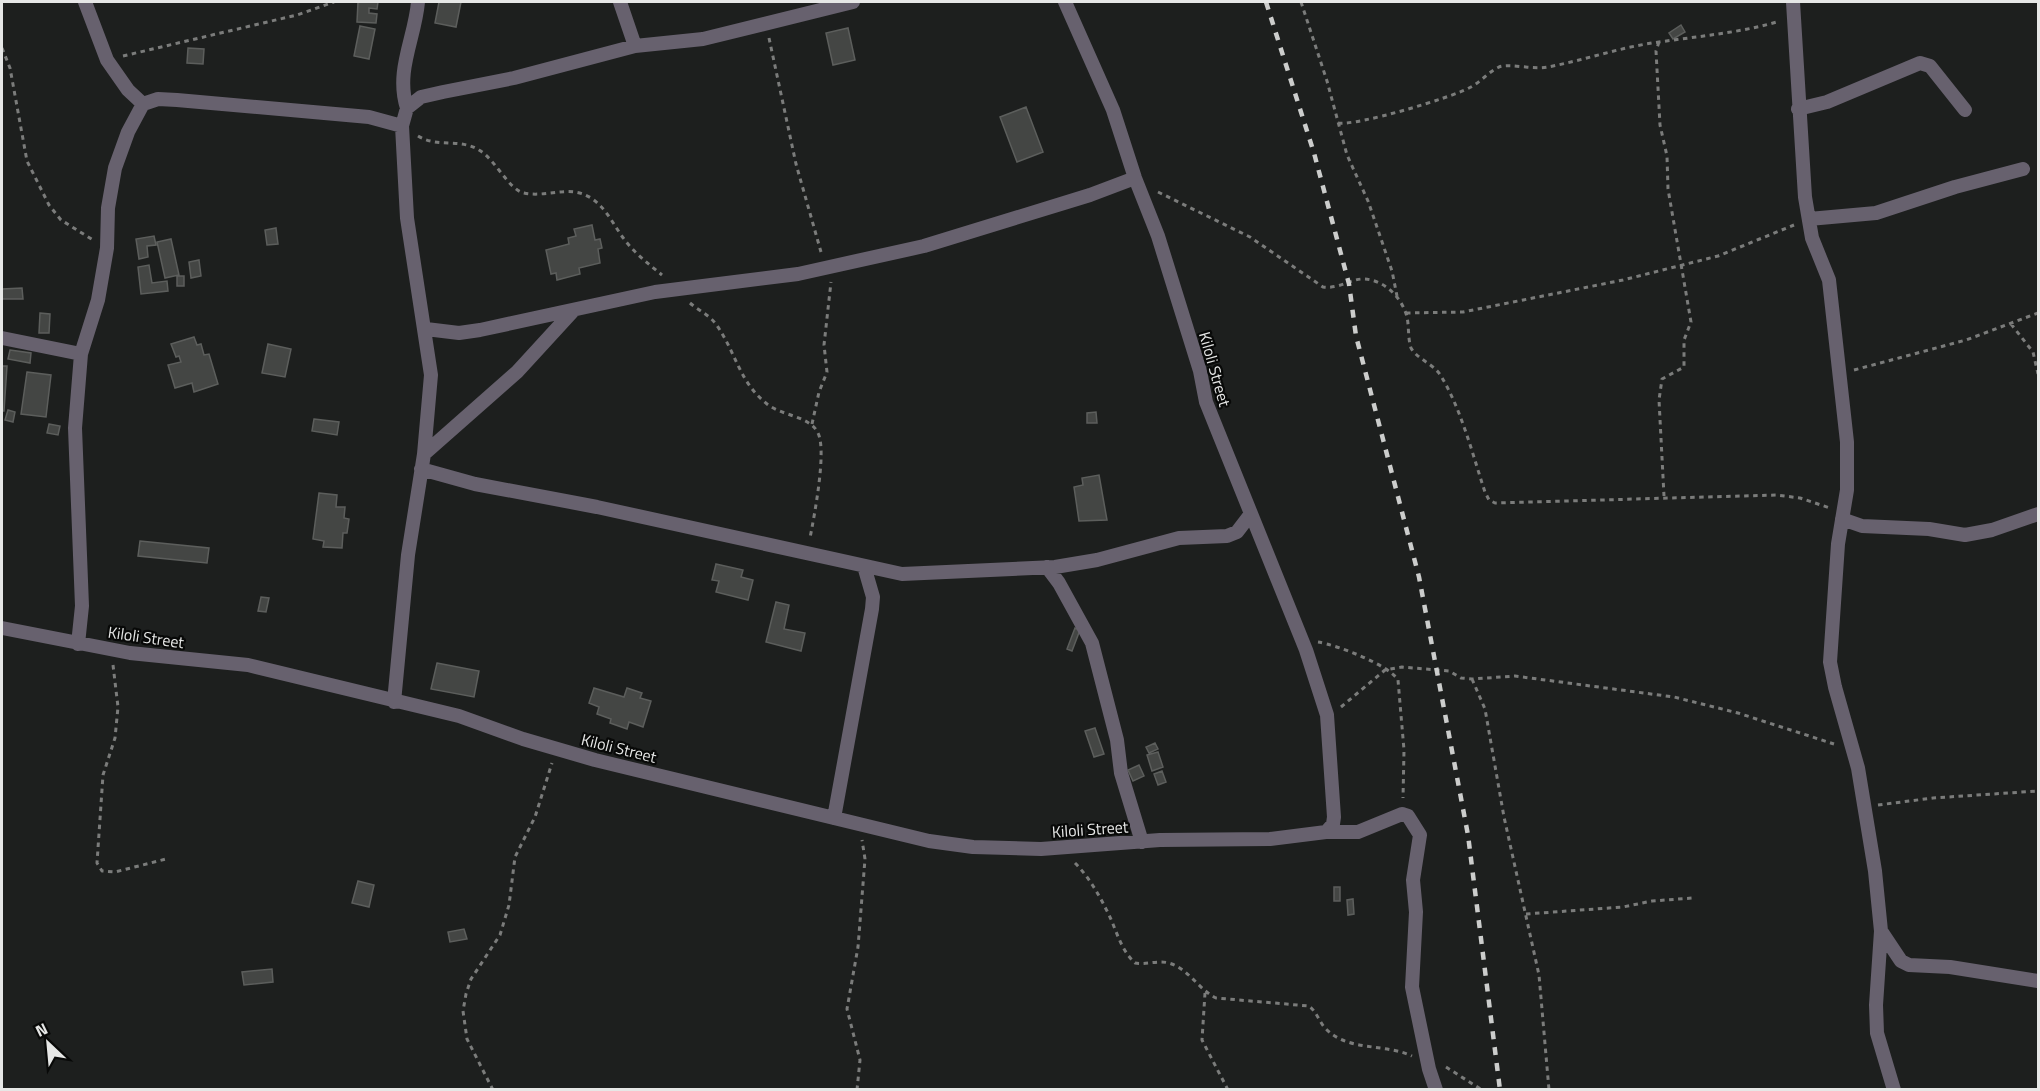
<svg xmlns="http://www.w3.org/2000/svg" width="2040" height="1091" font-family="'Titillium Web',sans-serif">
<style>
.building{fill:#444644;stroke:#5c5e5c;stroke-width:1.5}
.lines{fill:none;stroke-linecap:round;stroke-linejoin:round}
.path{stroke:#7b7c7b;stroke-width:3;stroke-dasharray:4.5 4.5;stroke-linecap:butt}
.minor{stroke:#67616e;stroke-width:14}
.rail{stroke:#cccdcc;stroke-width:4.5;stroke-dasharray:8 8;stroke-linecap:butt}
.labels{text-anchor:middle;stroke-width:4.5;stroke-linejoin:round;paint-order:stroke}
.street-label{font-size:16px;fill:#e6e7e6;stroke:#080908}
</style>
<rect width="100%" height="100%" fill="#1d1f1e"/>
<path class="building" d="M358 2H378L377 9 369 8V13L377 14 376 23 357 22Z
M439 2H461L456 27 435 23Z
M1681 25 1685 32 1673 39 1669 33Z
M360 26 375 29 369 59 354 56Z
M848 28 855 60 833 65 826 33Z
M188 48 204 49 203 64 187 63Z
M1026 107 1043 152 1017 162 1000 117Z
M592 225 595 240 600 239 602 248 598 249 600 263 579 268 580 274 557 280 556 273 551 274 546 250 569 244 568 238 576 236 574 229Z
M276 228 278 244 267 245 265 230Z
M154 236 156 245 147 246 148 257 139 259 136 239Z
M171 239 179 275 165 278 157 242Z
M199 260 201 276 191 278 189 262Z
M149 265 152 283 167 281 168 291 141 294 138 267Z
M177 276H184V286H177Z
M22 288 23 299H2V289Z
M40 313 50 314 49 333H39Z
M194 337 197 345 201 344 204 355 209 354 218 384 194 392 192 383 175 388 168 365 181 362 179 356 176 357 171 344Z
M268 344 291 349 285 377 262 373Z
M10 350 31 353 30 363 8 359Z
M2 366H7L4 411H2Z
M27 372 51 375 46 417 21 414Z
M8 410 15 412 13 422 5 420Z
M1096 412 1097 423H1087V413Z
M314 419 339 422 337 435 312 431Z
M49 424 60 426 58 435 47 433Z
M1099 475 1107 520 1079 521 1074 487 1083 485 1082 478Z
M319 493 337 495 336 507H345L344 518 349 519 347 533H343L342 548 323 547 324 541 313 539Z
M140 541 209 548 207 563 138 556Z
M716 564 743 570 741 577 753 580 748 600 716 592 719 581 712 580Z
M261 597 269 598 266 612 258 611Z
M776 602 789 605 784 629 805 633 801 651 766 642Z
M1075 628 1080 630 1072 651 1067 649Z
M437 663 479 671 474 697 431 689Z
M594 688 624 697 627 688 642 693 640 698 651 701 643 727 629 722 627 729 610 723 611 719 597 714 599 707 589 703Z
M1095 728 1104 754 1094 757 1085 731Z
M1155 743 1158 749 1149 753 1146 747Z
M1158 752 1163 767 1152 771 1147 755Z
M1139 765 1144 776 1133 781 1128 770Z
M1162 771 1166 782 1158 785 1154 774Z
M358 881 374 885 369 907 352 903Z
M1334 887H1340V901H1334Z
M1353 899 1354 914 1348 915 1347 900Z
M464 929 467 939 450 942 448 932Z
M272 969 273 982 244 985 242 972Z"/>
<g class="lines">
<path class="path" d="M1301 2 1327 81 1347 155 1368 201 1392 271 1397 296
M769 38 796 164 821 252
M1659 42 1656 51 1660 125 1667 156 1668 189 1691 322 1684 340V367L1662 379 1659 400 1664 496
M2 48 10 68 27 161 49 205 61 220 93 240
M123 56 297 15 334 2
M1338 123C1357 126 1450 98 1469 88 1480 83 1488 72 1499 67 1509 63 1533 70 1548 67 1585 60 1621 47 1659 42 1700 36 1740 33 1780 21
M418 136C437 148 460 138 479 150 495 159 509 190 524 193 547 198 569 184 591 198 608 209 615 229 628 244 638 256 650 265 662 275
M1158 192 1250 237 1323 287C1340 289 1350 279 1363 279 1382 279 1399 295 1405 311 1410 322 1407 336 1411 348 1418 360 1433 363 1441 376 1462 411 1472 453 1485 492L1489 500 1495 503 1777 495 1800 498 1830 508
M690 303C698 310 709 315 715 323 736 351 738 381 767 404 782 416 810 416 818 433 827 451 814 517 810 538
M1406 313 1463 312 1623 280 1718 256 1794 225
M2011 324 2033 352 2038 374
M1854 370 1966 340 2038 313
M812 424 819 392 827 372 824 345 831 282
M1318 642C1337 645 1389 665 1398 680L1404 750 1403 798
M113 665 118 707 115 738 103 775 97 863 102 871 115 872 166 859
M1472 679 1485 709 1504 817 1539 975 1549 1090
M1341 707 1385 670 1402 667 1449 671 1461 678 1472 679 1515 676 1674 697 1738 713 1834 744
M1878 805 1933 798 2038 791
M1075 863C1088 876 1098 893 1106 909 1116 927 1119 948 1135 963 1146 965 1158 960 1169 963 1189 969 1198 989 1216 998L1309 1006C1317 1012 1319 1022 1326 1029 1349 1052 1384 1043 1412 1056
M1526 914 1623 907 1652 901 1693 898
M1205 993 1202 1040 1228 1090
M1446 1067 1482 1090
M493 1090 467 1039 463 1011 466 994 471 979 500 935 509 905 515 857 535 817 552 763
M857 1090 860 1060 847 1009 858 947 865 859 862 840"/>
<path class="minor" d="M85 2 107 60 128 90 143 104
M620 2 635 46
M1793 2 1805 197 1812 238 1829 280 1847 442V490L1838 544 1830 662 1835 687 1858 768 1875 871 1881 931 1876 1005 1877 1033 1894 1090
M407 108C395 71 415 38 418 2
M1798 109 1827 102 1920 63 1930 66 1965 110
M1809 219 1876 213 1955 187 2023 169
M426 329 459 333 480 330 655 292 798 274 924 246 1090 195 1135 178
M2 338 81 354
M424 454 517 372 572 312
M421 469 475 484 597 507 902 574 1055 567 1097 560 1179 538 1227 536 1237 532 1250 515
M1842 519 1862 526 1929 529 1965 535 1992 530 2038 514
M1047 567 1059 583 1092 643 1117 740 1121 773 1142 842
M2 628 130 653 248 665 459 716 523 739 595 760 929 841 973 847 1041 849 1160 840 1270 839 1326 832 1333 824 1334 817 1327 715 1306 650 1206 402 1200 371 1158 236 1135 178 1113 110 1065 2
M78 644 82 606 75 428 81 354 98 300 107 248 108 208 115 168 128 132 143 104 158 99 177 100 369 117 402 126
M394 702 408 555 424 454 431 375 407 218 402 126 407 108 421 97 443 92 514 78 635 46 703 39 853 2
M834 818 872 609 873 597 864 566
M1326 832H1358L1402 814 1408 816 1420 835 1413 880 1416 912 1412 987 1429 1069 1436 1090
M1881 931 1901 961 1909 965 1950 967 2038 981"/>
<path class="rail" d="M1266 2 1314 153 1349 284 1356 336 1419 577 1468 835 1500 1090"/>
</g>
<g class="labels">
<g class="street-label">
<text transform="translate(1215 369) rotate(74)" y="6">Kiloli Street</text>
<text transform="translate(146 637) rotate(8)" y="6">Kiloli Street</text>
<text transform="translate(619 748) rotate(14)" y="6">Kiloli Street</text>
<text transform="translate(1090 829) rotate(-4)" y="6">Kiloli Street</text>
</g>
</g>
<rect width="2040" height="1091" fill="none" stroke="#e6e7e6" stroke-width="6"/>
<g transform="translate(48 1043) rotate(334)" stroke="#080908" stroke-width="4.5" paint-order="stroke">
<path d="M0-4.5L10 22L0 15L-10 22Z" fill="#e6e7e6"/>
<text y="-9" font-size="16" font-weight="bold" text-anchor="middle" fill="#e6e7e6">N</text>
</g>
</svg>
